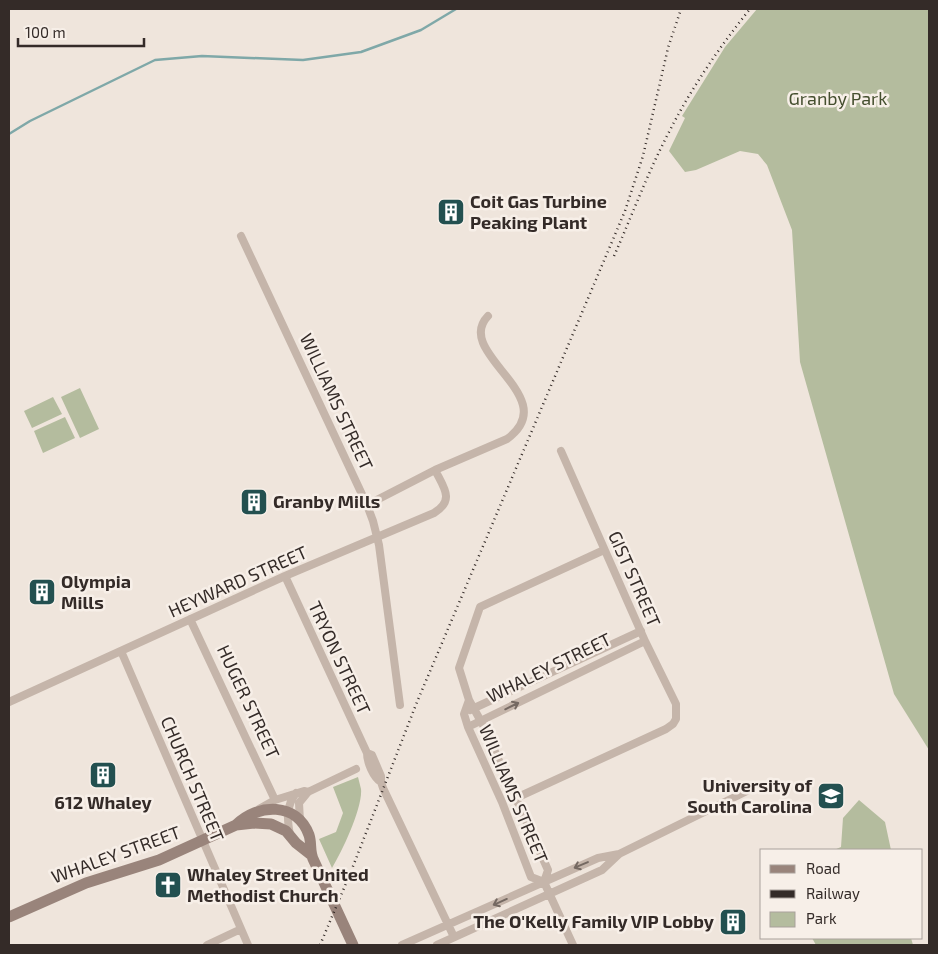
<svg xmlns="http://www.w3.org/2000/svg" width="938" height="954" font-family="'Exo 2',sans-serif">
<style>
.green{fill:#b4bc9e}
.lines{fill:none;stroke-linecap:round;stroke-linejoin:round}
.stream{stroke:#7fa8a8;stroke-width:2.5}
.minor{stroke:#c5b5aa;stroke-width:8}
.secondary{stroke:#99847b;stroke-width:11}
.rail{stroke:#342b28;stroke-width:2.5;stroke-dasharray:1 4;stroke-linecap:butt}
.oneway{stroke:#756962}
.labels{text-anchor:middle;stroke-width:5;stroke-linejoin:round;paint-order:stroke}
.park-label{font-size:18px;fill:#454f2f;stroke:#f7efe8}
.poi-label{font-size:18px;font-weight:bold;fill:#342b28;stroke:#f7efe8;text-anchor:start}
.street-label{font-size:18px;fill:#342b28;stroke:#f7efe8}
</style>
<rect width="100%" height="100%" fill="#efe5dc"/>
<path class="green" d="M757 9H929V750L894 694 800 362 792 230 767 165 758 154 740 151 696 170 685 172 669 151 685 118 682 116 725 47Z
M80 388 99 429 80 438 61 397Z
M53 397 62 414 32 428 24 411Z
M65 417 75 438 43 453 34 431Z
M358 777C359 781 360 785 361 789 363 807 342 852 332 868L319 839 336 832 343 813 333 787Z
M859 800 885 822 891 850H834L841 847 843 818Z
M812 938H911L913 945H816Z"/>
<g class="lines">
<path class="stream" d="M9 134 30 121 155 60 202 56 303 60 361 52 421 30 456 9"/>
<path class="minor" d="M241 236 367 505 373 521 379 545 400 705
M367 505 435 470 507 439C565 397 452 353 488 316
M285 576 367 753C367 762 373 777 381 782
M190 619 275 800
M121 651 248 945
M469 700 464 714 468 727 502 802 531 877 544 882 573 945
M9 702 285 576 434 513C455 500 444 488 435 470
M470 710 641 631
M468 727 645 641
M367 753 372 755 381 776V782L383 788 454 937
M516 798 666 729 673 724 676 719V704L645 641 561 451
M259 809 275 800 304 791 308 792
M300 821 299 803 308 792 356 769
M290 835C287 819 286 806 296 793
M544 882 548 870 483 725 469 700 459 668 480 607 604 550
M207 945 241 929
M402 945 598 858 619 854
M437 945 602 870 619 854 747 791"/>
<path class="secondary" d="M236 825 254 823 271 824 286 831 296 843 310 854
M9 917 86 883 159 860 236 825C258 803 297 802 309 835 312 844 309 852 314 861 327 889 340 917 353 945"/>
<path class="rail" d="M614 256C631 218 646 177 665 140 688 93 717 50 750 9
M320 945 350 874 417 702 625 211 643 156 668 48 681 9"/>
</g>
<defs><path id="oneway-shaft" d="M-6 0H5M1.5-3L5.5 0L1.5 3" fill="none" stroke-width="1.6" stroke-linecap="round" stroke-linejoin="round" transform="scale(1.25)"/></defs>
<g class="oneway">
<use href="#oneway-shaft" transform="translate(512 706) rotate(-26)"/>
<use href="#oneway-shaft" transform="translate(581 865) rotate(157)"/>
<use href="#oneway-shaft" transform="translate(500 902) rotate(156)"/>
</g>
<defs>
<g id="building-square" transform="scale(1.4375)"><rect x="-9" y="-9" width="18" height="18" rx="4" fill="#235050" stroke="#f7efe8"/><path d="M-4-6H4V6H1V3H-1V6H-4ZM-2.5-4.3h1.7v1.8h-1.7ZM.8-4.3h1.7v1.8H.8ZM-2.5-1h1.7V.8h-1.7ZM.8-1h1.7V.8H.8Z" fill="#fff"/></g>
<g id="university-square" transform="scale(1.4375)"><rect x="-9" y="-9" width="18" height="18" rx="4" fill="#235050" stroke="#f7efe8"/><path d="M0-5L7-2L0 1L-7-2ZM-4 1L0 2.5L4 1V4Q0 6-4 4Z" fill="#fff"/></g>
<g id="church-square" transform="scale(1.4375)"><rect x="-9" y="-9" width="18" height="18" rx="4" fill="#235050" stroke="#f7efe8"/><path d="M-1.2-6h2.4v3.5h3.3v2.4h-3.3V6h-2.4V-.1h-3.3v-2.4h3.3Z" fill="#fff"/></g>
</defs>
<g fill-rule="evenodd">
<use href="#building-square" x="451" y="212"/>
<use href="#building-square" x="254" y="502"/>
<use href="#building-square" x="42" y="592"/>
<use href="#building-square" x="103" y="775"/>
<use href="#university-square" x="831" y="796"/>
<use href="#church-square" x="168" y="885"/>
<use href="#building-square" x="733" y="922"/>
</g>
<g class="labels">
<g class="park-label">
<text x="838" y="105">Granby Park</text>
</g>
<g class="poi-label">
<text x="470" y="208">Coit Gas Turbine<tspan x="470" dy="21">Peaking Plant</tspan></text>
<text x="273" y="508">Granby Mills</text>
<text x="61" y="588">Olympia<tspan x="61" dy="21">Mills</tspan></text>
<text x="812" y="792" text-anchor="end">University of<tspan x="812" dy="21">South Carolina</tspan></text>
<text x="103" y="809" text-anchor="middle">612 Whaley</text>
<text x="187" y="881">Whaley Street United<tspan x="187" dy="21">Methodist Church</tspan></text>
<text x="714" y="928" text-anchor="end">The O'Kelly Family VIP Lobby</text>
</g>
<g class="street-label">
<text transform="translate(336 402) rotate(65)" y="6">WILLIAMS STREET</text>
<text transform="translate(634 579) rotate(66)" y="6">GIST STREET</text>
<text transform="translate(238 582) rotate(-24)" y="6">HEYWARD STREET</text>
<text transform="translate(339 658) rotate(65)" y="6">TRYON STREET</text>
<text transform="translate(549 668) rotate(-26)" y="6">WHALEY STREET</text>
<text transform="translate(248 702) rotate(65)" y="6">HUGER STREET</text>
<text transform="translate(192 779) rotate(67)" y="6">CHURCH STREET</text>
<text transform="translate(513 794) rotate(67)" y="6">WILLIAMS STREET</text>
<text transform="translate(116 855) rotate(-20)" y="6">WHALEY STREET</text>
</g>
</g>
<rect width="938" height="954" fill="none" stroke="#342b28" stroke-width="20"/>
<rect x="760" y="849" width="162" height="90" fill="#f7efe8" stroke="#a9a19b"/>
<rect x="770" y="865" width="25" height="8" fill="#99847b" stroke="#a9a19b"/>
<text x="806" y="874" font-size="15" fill="#342b28">Road</text>
<rect x="770" y="890" width="25" height="8" fill="#342b28" stroke="#a9a19b"/>
<text x="806" y="899" font-size="15" fill="#342b28">Railway</text>
<rect x="770" y="912" width="25" height="15" fill="#b4bc9e" stroke="#a9a19b"/>
<text x="806" y="924" font-size="15" fill="#342b28">Park</text>
<path d="M18 38v8h126v-8" fill="none" stroke="#342b28" stroke-width="2.5"/>
<text x="25" y="38" font-size="15" fill="#342b28" stroke="#f7efe8" stroke-width="4" paint-order="stroke">100 m</text>
</svg>
